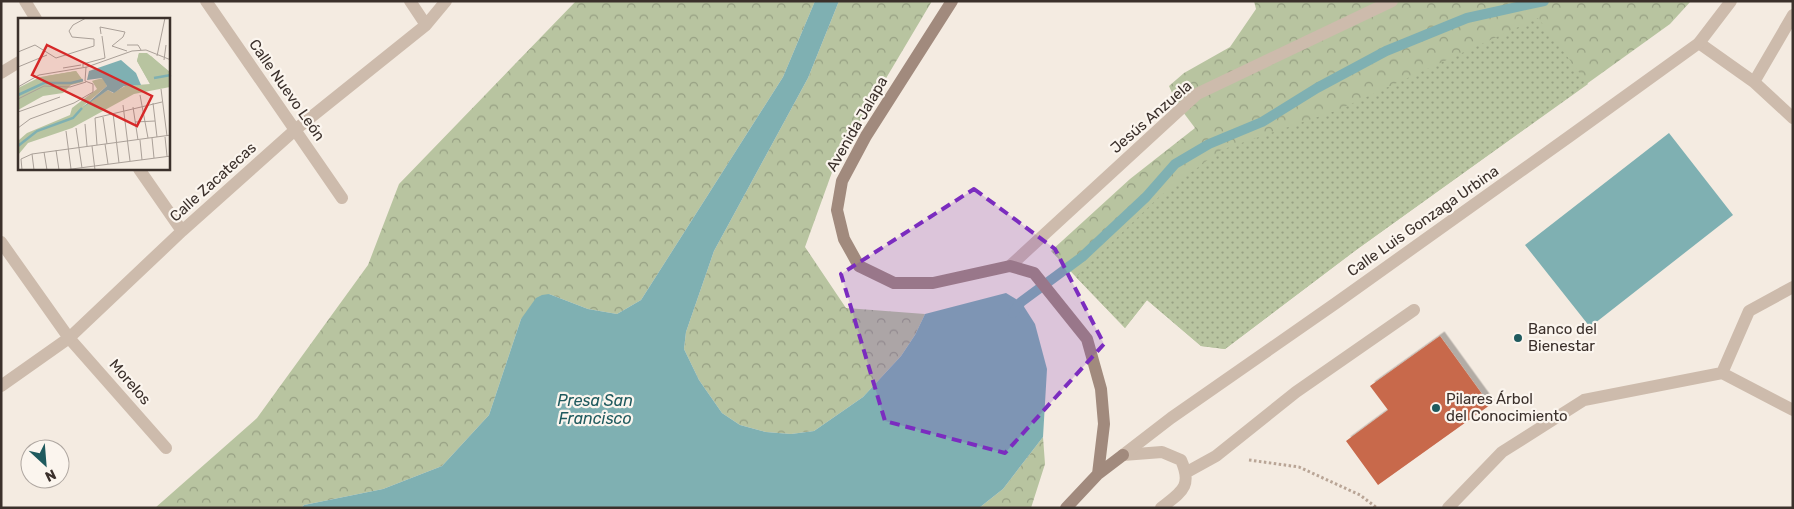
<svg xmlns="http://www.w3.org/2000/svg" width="1794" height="509" font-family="Rubik,sans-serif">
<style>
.forest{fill:url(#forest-crowns)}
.park{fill:url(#park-dots)}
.water{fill:#7fb0b2}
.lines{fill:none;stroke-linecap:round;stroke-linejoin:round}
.stream{stroke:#7fb0b2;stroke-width:10}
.building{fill:#c8694b;filter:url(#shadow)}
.path{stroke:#b9a596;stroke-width:3;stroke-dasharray:2.5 2.5;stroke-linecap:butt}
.lane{stroke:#cdbbac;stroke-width:12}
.street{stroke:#cdbbac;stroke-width:12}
.secondary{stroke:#a18a7d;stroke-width:12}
.marked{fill:#7b2cbf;fill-opacity:0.2;stroke:#7b2cbf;stroke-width:4;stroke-dasharray:10 6;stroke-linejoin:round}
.poi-dot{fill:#1f5a5e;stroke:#fbf5ee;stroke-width:2}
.labels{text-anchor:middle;stroke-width:4.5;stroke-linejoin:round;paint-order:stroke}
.street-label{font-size:15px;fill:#3b302b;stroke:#fbf5ee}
.poi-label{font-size:15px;fill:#3b302b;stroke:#fbf5ee;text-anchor:start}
.water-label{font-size:16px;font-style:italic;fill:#1f5a5e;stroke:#fbf5ee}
.inset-river{fill:none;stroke:#7fb0b2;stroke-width:2.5}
.inset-road{fill:none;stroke:#aaa098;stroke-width:1}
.view{fill:#d62828;fill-opacity:0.15;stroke:#d62828;stroke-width:2.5}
.inset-edge{fill:none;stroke:#3b302b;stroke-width:2.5}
</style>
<defs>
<pattern id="forest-crowns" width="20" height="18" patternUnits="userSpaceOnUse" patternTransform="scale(1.25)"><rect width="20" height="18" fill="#b8c4a0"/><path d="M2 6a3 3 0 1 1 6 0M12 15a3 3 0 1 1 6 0" fill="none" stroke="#97a083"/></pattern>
<pattern id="park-dots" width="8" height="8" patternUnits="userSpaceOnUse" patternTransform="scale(1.25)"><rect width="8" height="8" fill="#b8c4a0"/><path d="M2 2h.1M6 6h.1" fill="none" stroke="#97a083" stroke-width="1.8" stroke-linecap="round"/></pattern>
<filter id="shadow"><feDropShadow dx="4.5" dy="-4.5" stdDeviation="0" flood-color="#0004"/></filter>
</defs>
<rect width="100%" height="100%" fill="#f4ebe1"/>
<path class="forest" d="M576 1H815L783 77 641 300 617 314 588 309 549 294 521 319 489 415 442 466 383 489 304 505 301 508H155L257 418 368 265 399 184Z
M839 1H932L835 164 805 247 846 308 925 314 915 335 901 356 863 397 814 431 791 434 766 432 740 425 722 413 699 380 684 349 686 332 714 251 808 78Z
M1254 1H1691L1670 24 1356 250 1225 349 1201 346 1147 300 1125 328 1051 251 1130 179 1195 128 1177 104 1169 86 1184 73 1230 47 1256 9Z
M1043 437 1045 464 1031 508H979L1003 489Z"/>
<path class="park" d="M1538 18 1588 84 1356 250 1225 349 1201 346 1147 300 1125 328 1076 277 1160 196 1221 150 1338 110Z"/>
<path class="water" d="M815 1H839L808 78 714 251 686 332 684 349 699 380 722 413 740 425 766 432 791 434 814 431 863 397 901 356 915 335 925 314 1006 293 1021 302 1035 324 1047 369 1043 437 1003 489 979 508H301L304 505 383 489 442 466 489 415 521 319 536 298 542 295 549 294 588 309 617 314 641 300 783 77Z
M1669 133 1733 215 1590 327 1525 245Z"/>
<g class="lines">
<path class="stream" d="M1013 313 1021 302 1082 257 1146 197 1175 164 1209 144 1262 122 1317 88 1386 51 1467 18 1544 1"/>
</g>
<path class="building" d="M1440 336 1490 405 1378 485 1346 441 1388 410 1370 386Z"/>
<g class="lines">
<path class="path" d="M1249 460 1299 467 1360 495 1377 508"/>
<path class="lane" d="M1699 43 1754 82 1793 15
M1754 82 1793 118
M69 338 166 448
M1123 455 1162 452 1181 460C1193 487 1181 492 1161 508
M1187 472 1216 456 1296 392 1414 310"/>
<path class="street" d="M25 1 36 19
M206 1 342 198
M410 1 426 25
M1 73 19 62
M139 169 182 231
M1 242 69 338
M1010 266 1197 94 1392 1
M1722 373 1749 311 1793 287
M1 386 69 338 182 231 295 130 426 25 446 1
M1123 455 1171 418 1336 303 1570 136 1699 43 1731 1
M1448 508 1502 452 1584 400 1722 373 1793 410"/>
<path class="secondary" d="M952 1 866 136 842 181 837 210 844 239 859 266 894 283H933L1010 266 1034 273 1087 339 1101 389 1104 424 1098 474
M1066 508 1098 474 1123 455"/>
</g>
<path class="marked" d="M974 189 1055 249 1104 344 1005 453 885 421 841 274Z"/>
<g class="poi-dot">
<circle cx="1518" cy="338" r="5"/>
<circle cx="1436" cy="408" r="5"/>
</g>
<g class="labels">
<g class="street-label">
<text transform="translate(287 90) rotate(55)" y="5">Calle Nuevo León</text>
<text transform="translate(1151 117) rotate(-41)" y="5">Jesús Anzuela</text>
<text transform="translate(857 124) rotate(-60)" y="5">Avenida Jalapa</text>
<text transform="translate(213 182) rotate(-42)" y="5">Calle Zacatecas</text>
<text transform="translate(1423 221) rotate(-35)" y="5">Calle Luis Gonzaga Urbina</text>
<text transform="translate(130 382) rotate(49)" y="5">Morelos</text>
</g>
<g class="poi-label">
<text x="1528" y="334">Banco del<tspan x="1528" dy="17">Bienestar</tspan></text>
<text x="1446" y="404">Pilares Árbol<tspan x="1446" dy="17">del Conocimiento</tspan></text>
</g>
<g class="water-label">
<text x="595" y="406">Presa San<tspan x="595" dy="18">Francisco</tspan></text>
</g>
</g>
<g transform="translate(18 18)">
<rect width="152" height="152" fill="#f4ebe1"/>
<path d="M121 35H129L152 54V69L116 76 54 110 10 125 0 137 1 122 9 115 52 97 54 90 79 71 74 63 77 62 85 60 89 68 64 89 90 72 95 75 107 68 132 66 119 43ZM58 53 65 64 53 67 45 75 25 78 0 92V70L22 59Z" fill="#b8c4a0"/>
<path d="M121 35 133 38 151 54 132 66 119 43ZM58 53 64 61 52 65 30 63 29 58Z" fill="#b8c4a0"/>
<path d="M103 42 118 55 123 67 106 68 96 75 90 72 64 90 89 68 84 60 69 62 71 53Z" fill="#7fb0b2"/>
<path class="inset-river" d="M136 60 153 57M0 77 26 65H53L65 62M0 128 19 113 55 100 64 90"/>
<path class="inset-road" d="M83 16 82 9 107 14 105 19 94 28 109 33M109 27H120L123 32M0 34 17 27 38 40 76 28V21L54 19 51 13 55 7 68 0M139 38 147 0M146 42 148 27M0 49 29 37M65 49V46L87 40 84 18M45 50 63 47M0 69 21 57 69 49 114 33 128 32 153 42M143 71 149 118M122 77 130 120M0 81 26 68 52 69 68 64M135 85 139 119M105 87 112 143M115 89 120 122M0 94 42 79M95 95 101 145M85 99 89 126M117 104 137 103M67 106 69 128M0 110 12 101 56 85 75 74V66L67 63 68 49M58 110 64 150M48 113 53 151M147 119 149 138M134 120 136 140M122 122 124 142M87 126 90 146M79 127 77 100 144 84M74 128 77 152M38 132 41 152M26 134 29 152M14 136 16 152M4 152 3 141 14 136 153 117M46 152 153 138"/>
<path class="view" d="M29 27 134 78 119 108 14 57Z"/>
<rect width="152" height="152" class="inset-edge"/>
</g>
<rect width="1794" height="509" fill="none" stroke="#3b302b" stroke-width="5"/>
<g transform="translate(45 464) rotate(154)"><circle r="24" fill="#fbf5ee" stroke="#aea6a0"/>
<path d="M0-4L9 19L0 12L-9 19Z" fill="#1f5a5e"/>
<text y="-8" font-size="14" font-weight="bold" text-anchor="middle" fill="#3b302b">N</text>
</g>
</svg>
